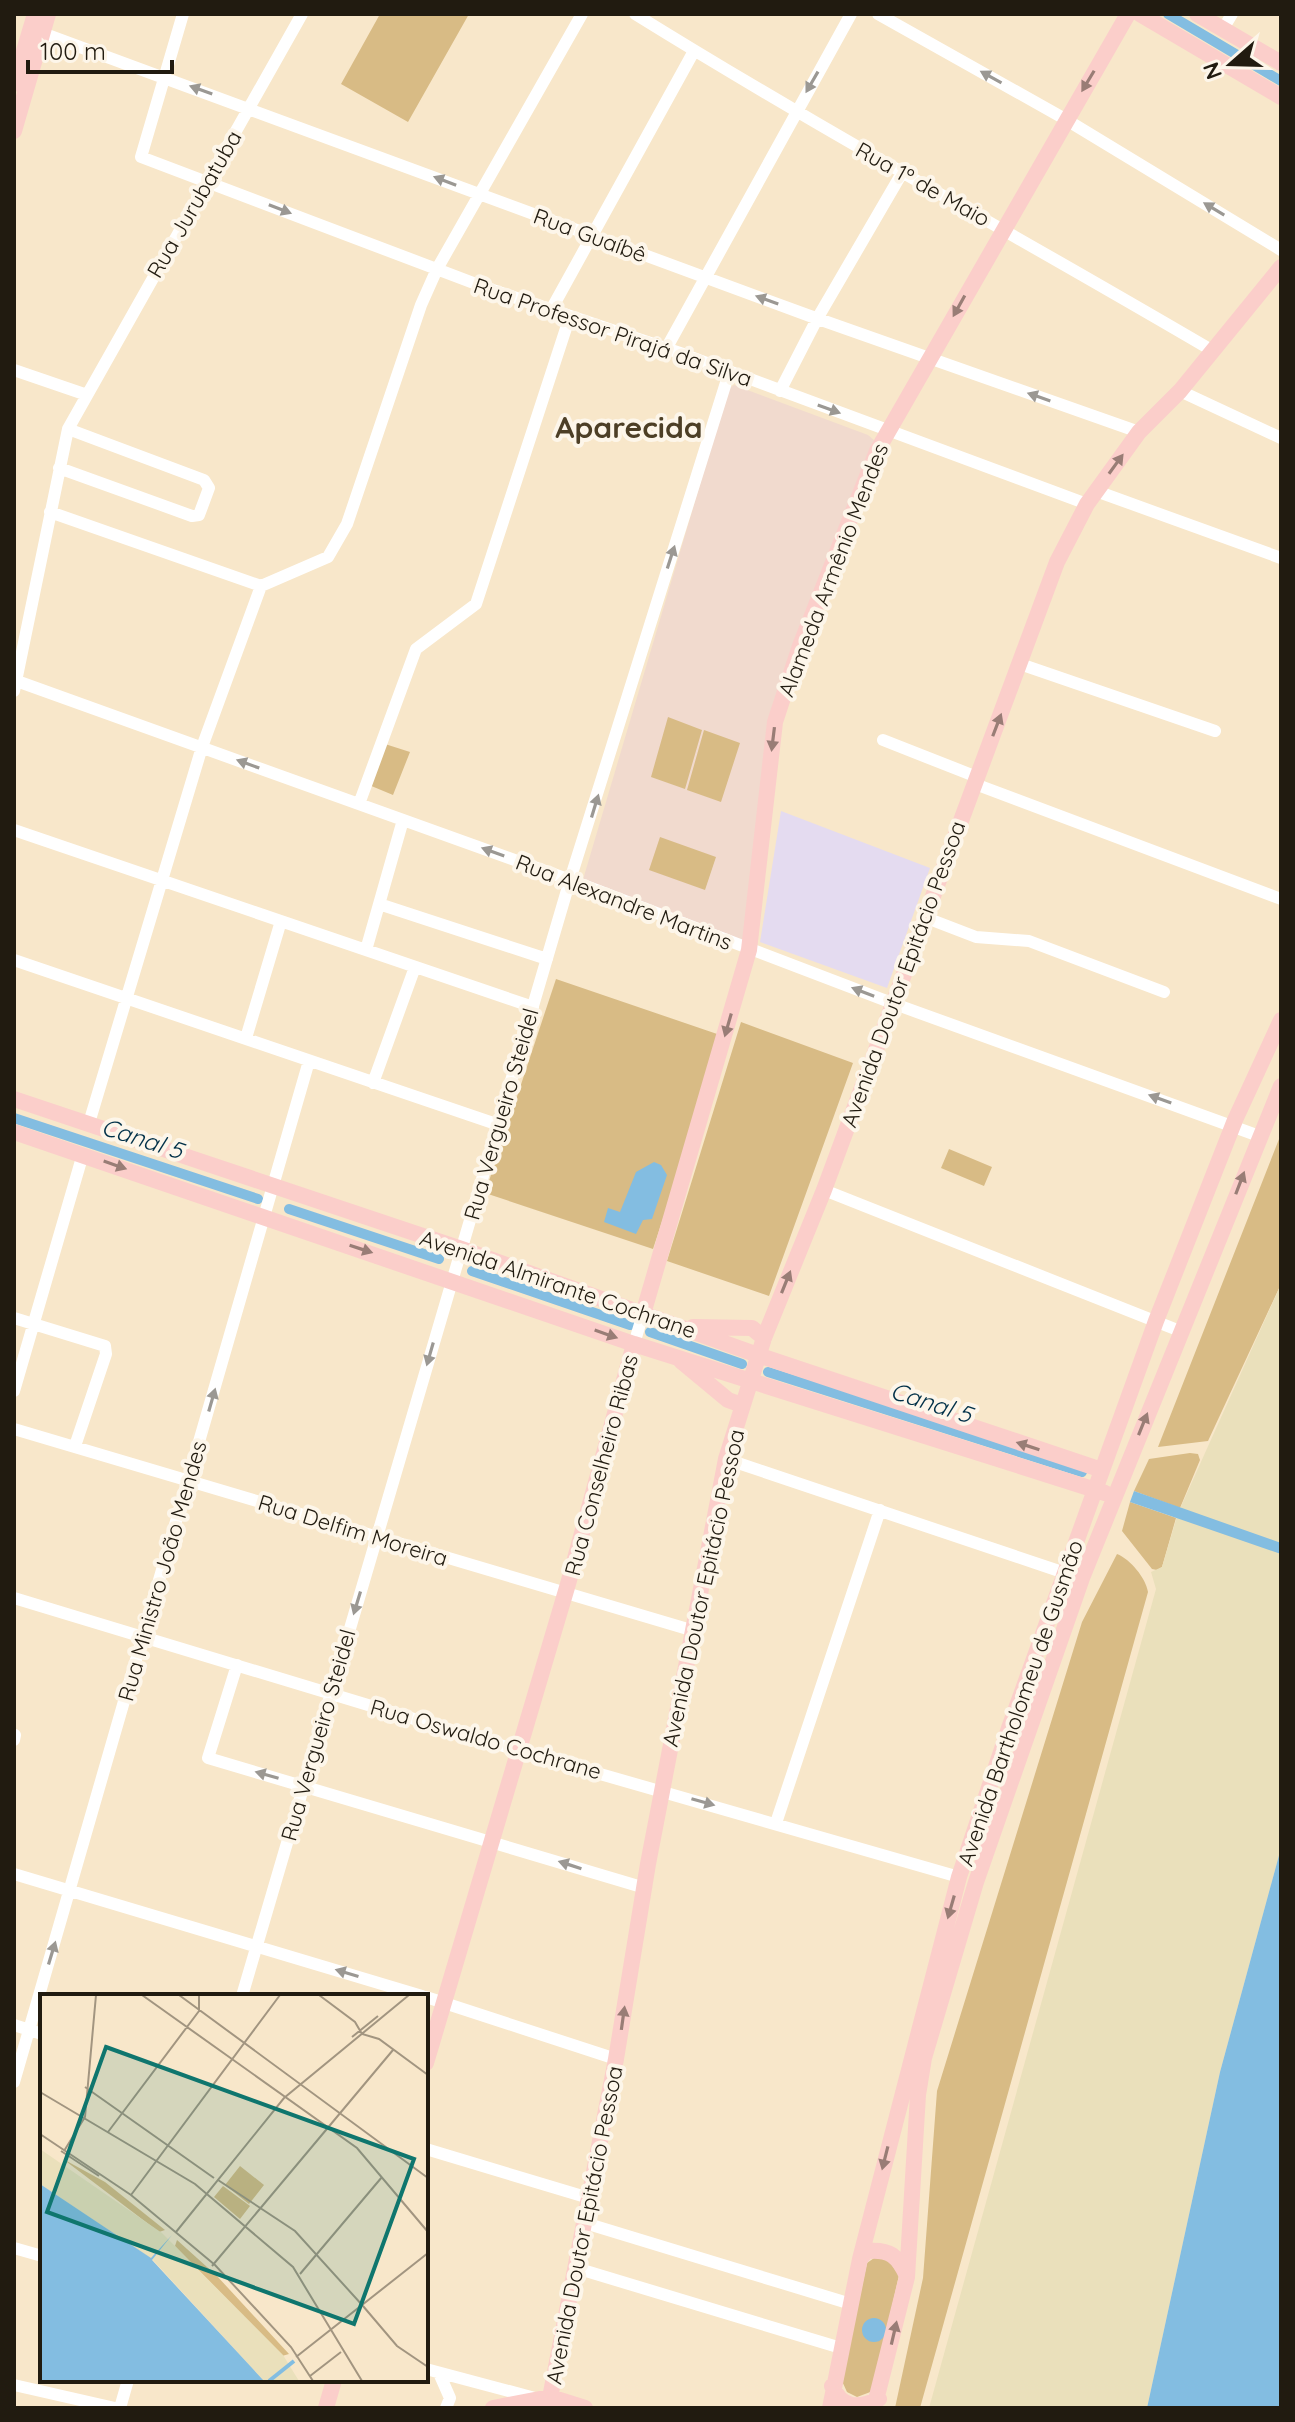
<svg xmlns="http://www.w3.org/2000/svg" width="1295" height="2422" font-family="Quicksand,sans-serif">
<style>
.commercial{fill:#f1dace}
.medical{fill:#e4dbf0}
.green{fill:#d8bb85}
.sand{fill:#eae0bb}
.water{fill:#83bde1}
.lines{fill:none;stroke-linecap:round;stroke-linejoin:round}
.canal{stroke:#83bde1;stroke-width:10}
.minor{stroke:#fff;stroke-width:12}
.major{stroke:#fbceca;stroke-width:16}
.oneway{fill:#9b9893}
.oneway2{fill:#997d76}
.labels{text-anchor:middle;stroke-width:8;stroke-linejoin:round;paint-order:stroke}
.street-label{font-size:22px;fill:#211b10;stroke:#fdf6ea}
.water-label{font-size:24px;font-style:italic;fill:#003048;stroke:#fdf6ea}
.district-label{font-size:30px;font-weight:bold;fill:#4d3f26;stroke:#fdf6ea}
.inset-river{fill:none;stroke:#83bde1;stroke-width:4}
.inset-road{fill:none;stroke:#a29580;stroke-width:2}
.view{fill:#0f766e;fill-opacity:0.15;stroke:#0f766e;stroke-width:4}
.inset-edge{fill:none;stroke:#211b10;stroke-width:4}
</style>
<rect width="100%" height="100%" fill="#f8e7ca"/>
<path class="commercial" d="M734 385 868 435 875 441 770 726 746 934 741 941 582 883 728 390Z"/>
<path class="medical" d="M781 811 930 868 887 988 760 942Z"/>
<path class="green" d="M380 14H469L408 122 341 84Z
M668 717 702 730 685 789 651 777Z
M704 730 740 743 721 802 687 790Z
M385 744 410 752 393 795 369 785Z
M660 837 716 857 705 890 649 870Z
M556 979 723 1036 653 1249 485 1193Z
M741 1022 853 1063 769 1296 667 1261Z
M1281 1134V1284L1208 1441 1158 1447Z
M949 1149 992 1167 984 1186 941 1168Z
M1190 1453 1198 1454 1200 1460 1180 1508 1134 1491 1149 1459Z
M1130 1502 1176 1518 1162 1567 1157 1570 1152 1569 1122 1531Z
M1117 1554C1130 1559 1146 1578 1148 1592L920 2408H895L923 2278 937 2091 1082 1622Z
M877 2256 886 2257 899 2275 873 2391 857 2397 847 2392 842 2381 867 2263Z"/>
<path class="sand" d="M1281 1284V1848L1220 2072 1147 2408H929L1156 1589 1151 1572 1162 1567 1178 1513Z"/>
<path class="water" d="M654 1162 661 1165 667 1175 652 1219 643 1220 636 1234 604 1222 608 1208 620 1212 636 1172Z
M1134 1491 1281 1543V1554L1130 1502Z
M1281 1848V2408H1147L1220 2072Z
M862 2330a12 12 0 1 1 24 0a12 12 0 1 1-24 0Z"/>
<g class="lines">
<path class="canal" d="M1168 14 1281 81
M14 1118 258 1199
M289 1209 439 1259
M472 1271 630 1325
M650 1332 742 1364
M768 1372 1082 1472"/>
<path class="minor" d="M183 14 141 157 484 287 683 354 1087 504
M635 14C825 132 1021 238 1213 351
M878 14 1065 119 1281 250
M1223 29 1232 14
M42 33 810 316 1139 432
M551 310 694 51
M666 349 851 14
M14 370 87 395
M780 391 817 319 902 173
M1180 391 1281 438
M59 468 192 516 199 515 209 488 204 480 68 429
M1096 491 1281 558
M50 512 261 586
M1020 664 1215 731
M14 680 570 880 892 1003 1259 1136
M14 691 68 429 302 14
M883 740 977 777
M975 784 1281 899
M359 804 416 649 476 604 570 316
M14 830 533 1007
M379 904 547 959
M924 917 976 937 1029 941 1164 992
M366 950 403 820
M14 960 499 1125
M246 1038 281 921
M373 1083 415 967
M89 1123 202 747 261 586 328 557 347 524 421 305 437 269 582 14
M824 1190 1180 1331
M14 1318 105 1346 106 1354 75 1446
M634 1344 643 1314
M14 1391 83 1154
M14 1429 691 1630
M726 1459 1065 1573
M14 1598 520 1751 959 1877
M237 1665 208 1758 645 1888
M14 1740 15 1735
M776 1823 880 1510
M14 1874 422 1996
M242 1996 570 880 729 373
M426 1997 616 2059
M14 2025 42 2034
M14 2082 309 1061
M426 2149 589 2198
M585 2223 851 2304
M14 2248 42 2256
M576 2268 841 2348
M426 2369 535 2398
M439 2373 450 2398 446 2408
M14 2385 115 2408
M120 2408 128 2380"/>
<path class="major" d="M1140 14 1281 97
M1197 14 1281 63
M14 84 35 14
M14 131 48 14
M14 1099 462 1249 758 1355 1102 1470
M14 1132 634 1344 1105 1493
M643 1314 749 950 775 722 800 646 877 451 1128 14
M693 1327 752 1328 764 1338
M681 1361 728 1400 742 1405
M426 2063 568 1584 634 1344
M860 2259 867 2251C890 2249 898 2256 907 2276
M832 2386C842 2409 858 2409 879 2399
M326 2408 334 2380
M493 2408 550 2397 585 2408
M548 2408 616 2059 648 1864 726 1459 764 1338 824 1190 1057 562 1087 504 1139 432 1180 391 1281 267
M830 2408 860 2259 959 1877 1009 1728 1156 1321 1235 1120 1281 1020
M874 2408 907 2277 918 2095 924 2058 976 1882 1082 1578 1281 1086"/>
</g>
<defs><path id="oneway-solid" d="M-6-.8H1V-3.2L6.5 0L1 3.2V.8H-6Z" transform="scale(2)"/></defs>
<g class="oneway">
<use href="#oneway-solid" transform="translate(991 77) rotate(-151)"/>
<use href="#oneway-solid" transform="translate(812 82) rotate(120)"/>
<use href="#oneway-solid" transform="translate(201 90) rotate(-160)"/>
<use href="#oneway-solid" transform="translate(445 181) rotate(-159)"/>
<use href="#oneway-solid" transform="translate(280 209) rotate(21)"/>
<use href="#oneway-solid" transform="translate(1214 209) rotate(-149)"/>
<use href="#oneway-solid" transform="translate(767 300) rotate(-160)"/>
<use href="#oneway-solid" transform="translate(1039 397) rotate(-161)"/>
<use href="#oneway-solid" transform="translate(829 409) rotate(20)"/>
<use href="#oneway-solid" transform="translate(671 557) rotate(-72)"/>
<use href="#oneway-solid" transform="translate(248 764) rotate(-160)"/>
<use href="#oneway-solid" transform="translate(595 806) rotate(-73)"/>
<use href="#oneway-solid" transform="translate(493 852) rotate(-160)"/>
<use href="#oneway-solid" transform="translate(863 992) rotate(-159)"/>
<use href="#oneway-solid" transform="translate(1160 1099) rotate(-160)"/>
<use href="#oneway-solid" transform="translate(430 1354) rotate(106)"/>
<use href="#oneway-solid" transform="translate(212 1400) rotate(-74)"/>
<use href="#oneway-solid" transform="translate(357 1603) rotate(107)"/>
<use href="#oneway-solid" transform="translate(267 1775) rotate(-164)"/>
<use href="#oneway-solid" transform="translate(703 1802) rotate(16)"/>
<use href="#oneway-solid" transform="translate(570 1865) rotate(-162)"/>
<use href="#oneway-solid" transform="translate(52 1953) rotate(-73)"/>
<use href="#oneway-solid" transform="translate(347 1973) rotate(-163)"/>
</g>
<g class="oneway2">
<use href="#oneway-solid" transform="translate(1088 81) rotate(121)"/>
<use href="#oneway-solid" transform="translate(959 306) rotate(119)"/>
<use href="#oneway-solid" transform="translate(1116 464) rotate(-54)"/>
<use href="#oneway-solid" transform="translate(997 725) rotate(-69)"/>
<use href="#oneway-solid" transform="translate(773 739) rotate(97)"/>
<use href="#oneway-solid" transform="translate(728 1025) rotate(106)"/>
<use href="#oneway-solid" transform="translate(115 1165) rotate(19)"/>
<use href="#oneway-solid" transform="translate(1240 1183) rotate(-69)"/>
<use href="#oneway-solid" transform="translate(361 1249) rotate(18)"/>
<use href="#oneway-solid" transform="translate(786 1282) rotate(-68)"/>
<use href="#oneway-solid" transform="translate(606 1334) rotate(19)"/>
<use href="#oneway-solid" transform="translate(1143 1424) rotate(-68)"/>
<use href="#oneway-solid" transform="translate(1028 1446) rotate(-162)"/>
<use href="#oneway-solid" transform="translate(951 1907) rotate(106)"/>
<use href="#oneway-solid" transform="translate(623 2018) rotate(-82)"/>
<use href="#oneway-solid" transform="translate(885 2158) rotate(104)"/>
<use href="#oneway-solid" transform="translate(894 2333) rotate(-77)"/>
</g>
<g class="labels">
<g class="street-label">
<text transform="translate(923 184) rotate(29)" y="8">Rua 1º de Maio</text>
<text transform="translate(194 204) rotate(-60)" y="8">Rua Jurubatuba</text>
<text transform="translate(590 235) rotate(20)" y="8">Rua Guaíbê</text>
<text transform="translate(613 332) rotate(19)" y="8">Rua Professor Pirajá da Silva</text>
<text transform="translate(833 570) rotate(-69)" y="8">Alameda Armênio Mendes</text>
<text transform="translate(624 902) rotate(21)" y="8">Rua Alexandre Martins</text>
<text transform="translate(903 974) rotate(-70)" y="8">Avenida Doutor Epitácio Pessoa</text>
<text transform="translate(501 1114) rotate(-74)" y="8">Rua Vergueiro Steidel</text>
<text transform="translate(558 1284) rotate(19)" y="8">Avenida Almirante Cochrane</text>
<text transform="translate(601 1465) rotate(-75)" y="8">Rua Conselheiro Ribas</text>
<text transform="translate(353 1530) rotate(17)" y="8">Rua Delfim Moreira</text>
<text transform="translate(162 1571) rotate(-74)" y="8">Rua Ministro João Mendes</text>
<text transform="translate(703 1588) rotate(-78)" y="8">Avenida Doutor Epitácio Pessoa</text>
<text transform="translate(1020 1703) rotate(-71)" y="8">Avenida Bartholomeu de Gusmão</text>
<text transform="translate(318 1735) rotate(-74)" y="8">Rua Vergueiro Steidel</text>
<text transform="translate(486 1739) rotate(16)" y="8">Rua Oswaldo Cochrane</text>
<text transform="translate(584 2225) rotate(-79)" y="8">Avenida Doutor Epitácio Pessoa</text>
</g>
<g class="water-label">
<text transform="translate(142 1139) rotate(18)" y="8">Canal 5</text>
<text transform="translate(931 1403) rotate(18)" y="8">Canal 5</text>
</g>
<g class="district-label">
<text x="629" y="438">Aparecida</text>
</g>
</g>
<g transform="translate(40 1994)">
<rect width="388" height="388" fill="#f8e7ca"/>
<path d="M23 165 65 188 125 236 119 238ZM200 172 224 191 209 210 185 191ZM183 192 210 212 200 225 174 203ZM137 246 177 282 249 360 242 362 135 252Z" fill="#d8bb85"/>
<path d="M0 155 122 239 243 361 259 387H224L112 265 0 190Z" fill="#eae0bb"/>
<path d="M0 190 111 264 132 241 112 266 224 387H0Z" fill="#83bde1"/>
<path class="inset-river" d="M229 387 254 367"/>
<path class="inset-road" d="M102 1 317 154 388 238M139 1 388 184M279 1 315 28 322 40 339 45 388 81M312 43 338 22M45 93 174 184M0 98 155 190 253 273 322 387M68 138 159 17V1M0 140 91 201 175 271 251 353 273 387M21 157 59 182M24 157 45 123 56 1M178 186 255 237 323 312M91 201 240 1M136 238 244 104 369 1M172 272 353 56M260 280 342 183M323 312 357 352 388 373M256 363 388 259M270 382 301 358"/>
<path class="view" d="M66 53 374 165 314 330 7 218Z"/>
<rect width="388" height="388" class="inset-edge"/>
</g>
<rect width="1295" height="2422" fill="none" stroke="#211b10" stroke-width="32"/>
<g transform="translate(1231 64) rotate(250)" stroke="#fdf6ea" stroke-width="6" paint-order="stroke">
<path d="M0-6L14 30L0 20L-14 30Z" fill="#211b10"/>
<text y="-12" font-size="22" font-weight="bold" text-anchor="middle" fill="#211b10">N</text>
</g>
<path d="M28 60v12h144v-12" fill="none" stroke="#211b10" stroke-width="4"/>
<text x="40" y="60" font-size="24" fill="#211b10" stroke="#fdf6ea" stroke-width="6" paint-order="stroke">100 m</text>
</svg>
